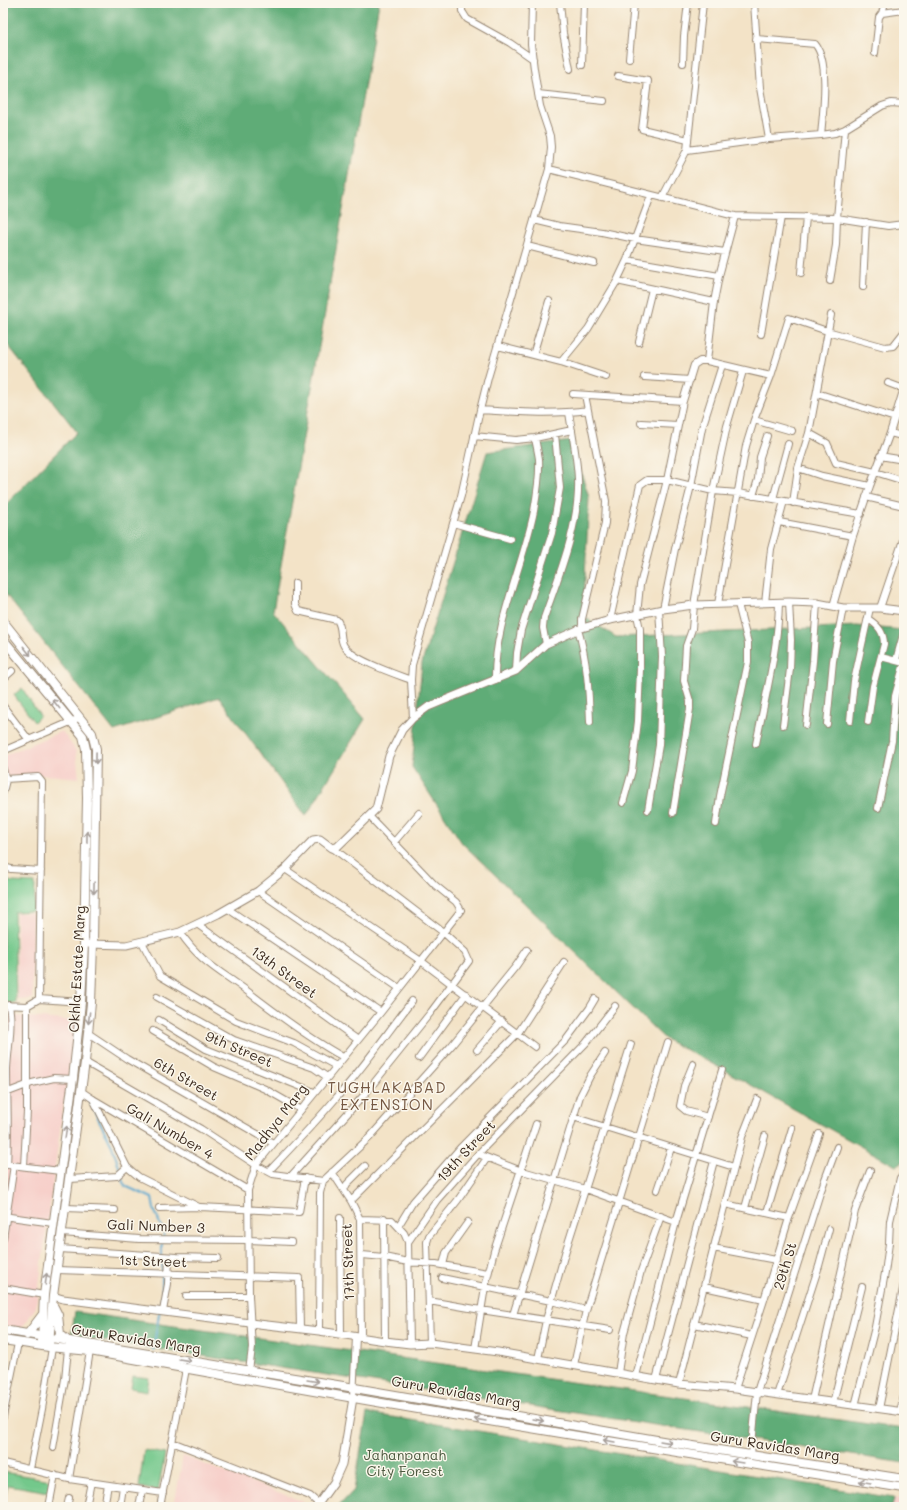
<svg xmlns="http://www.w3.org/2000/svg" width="907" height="1510" font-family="Mali,sans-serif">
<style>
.built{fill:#f7d0ca}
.green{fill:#73c88b;stroke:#577954}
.forest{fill:#5eac77;stroke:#4c6b4a}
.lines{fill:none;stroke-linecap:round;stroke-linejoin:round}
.stream{stroke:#54a7cf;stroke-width:2}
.minor-casing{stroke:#978672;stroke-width:8}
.tertiary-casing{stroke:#978672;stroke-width:9}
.secondary-casing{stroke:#978672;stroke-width:10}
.minor{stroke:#fff;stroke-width:6}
.tertiary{stroke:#fff;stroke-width:7}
.secondary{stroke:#fff;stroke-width:8}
.oneway{stroke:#a79f9a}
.labels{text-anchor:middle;stroke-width:3;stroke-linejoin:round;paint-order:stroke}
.street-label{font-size:14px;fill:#3b2a1e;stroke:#fbf7ec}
.park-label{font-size:14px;fill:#4c593f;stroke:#fbf7ec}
.neighbourhood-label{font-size:15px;letter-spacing:1px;fill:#745742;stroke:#fbf7ec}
</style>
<rect width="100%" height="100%" fill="#fbf7ec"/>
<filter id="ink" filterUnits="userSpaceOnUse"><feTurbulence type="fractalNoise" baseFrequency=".025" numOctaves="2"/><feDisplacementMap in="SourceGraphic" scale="8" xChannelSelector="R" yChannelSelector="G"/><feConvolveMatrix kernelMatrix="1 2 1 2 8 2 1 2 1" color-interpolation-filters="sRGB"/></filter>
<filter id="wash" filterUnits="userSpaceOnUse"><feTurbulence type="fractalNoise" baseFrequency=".012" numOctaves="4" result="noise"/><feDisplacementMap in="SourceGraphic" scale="16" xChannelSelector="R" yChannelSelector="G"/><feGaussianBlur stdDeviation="0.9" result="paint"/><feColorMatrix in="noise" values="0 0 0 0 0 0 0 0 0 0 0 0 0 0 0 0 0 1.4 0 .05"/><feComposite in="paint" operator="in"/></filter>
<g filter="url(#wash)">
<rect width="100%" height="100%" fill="#f3e3c7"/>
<path class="built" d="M62 731 76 751 79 778 46 775 3 777V756Z
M16 913H33L32 999 17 1000Z
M3 1015 77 1021 64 1101 36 1307 22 1328 3 1325Z
M183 1456 304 1502 300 1507H174Z
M894 1498 904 1500V1507H892Z"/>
<path class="green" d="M22 688 40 716 34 722 14 695Z
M3 879 12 882 35 883 34 911 14 912 16 1003H3Z
M133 1376 149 1378 147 1391 131 1388Z
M144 1450 165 1454 158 1491 139 1487Z
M3 1472 51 1480 49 1492 8 1485 3 1507Z"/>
<path class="forest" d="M3 3H379L273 611 365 719 306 816 219 697 114 731 3 591V507L77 432 3 339Z
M571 441 589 497 583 616 616 637 857 626 904 630V1161L896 1166 722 1069 665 1039 462 843 412 767 422 663 487 452Z
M75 1312 904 1429V1463L71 1336Z
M367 1413 894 1498 892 1507H338L354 1490Z"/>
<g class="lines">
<path class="stream" d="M88 1098 112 1146 120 1170
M122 1175 125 1186 152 1198 154 1209 164 1234 162 1244V1297L153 1350"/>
</g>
</g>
<g filter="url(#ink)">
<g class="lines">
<g class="minor-casing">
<path id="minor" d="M462 3V11L467 19 510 43 533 59
M560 3 563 33 570 69
M754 3 760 88 769 139
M882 13 904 10
M756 39 815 44C830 61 823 113 821 135
M875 53 879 17 882 13 885 3
M629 59 634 3
M683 63 684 36 688 3
M582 65 584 3
M618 76 648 81 642 129 688 140
M538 94 604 101
M687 150 769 139 821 135 835 133 845 129 882 106 891 103 904 104
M549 169 735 216 837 218 888 226 904 224
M662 198 687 150 703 3
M534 220 559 226 602 232 635 239 725 252
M527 246 594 263
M627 260 719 276
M801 273 806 217
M617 281 714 302
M830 281 836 245 837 218 845 129
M863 287 866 222
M761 334 781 217
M639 342 652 289
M498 346 561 362 606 377
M533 355 549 301
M707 361 714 302 719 276 735 216
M561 362 588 329 617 281 627 260 651 196
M644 377 690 380
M888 383 904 389
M817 393 895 418
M573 394 683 401
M480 410C516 412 552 415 588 410
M754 420 792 431
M641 423 678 425
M809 433 827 443 836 463 875 472 904 481
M890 433 902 436
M474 436 516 440 535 438 572 430
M880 456 904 460
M798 468 822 476 870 486
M753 496 758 479 760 457 767 436
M866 497 904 506
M773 499 788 444
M793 503 798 468 809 433 831 315
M779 522 853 536
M453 523 510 539
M295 583V604L298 611 337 620C343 628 339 638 344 646 353 660 395 674 411 680
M765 603 771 549 784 501
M718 604 746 446 754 420 771 376 789 318 827 331 885 347 893 346 904 332
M833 606 853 536 870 486 890 433 904 388
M880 608 904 537
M663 609 675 549 691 486 702 428 722 365
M610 620 640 485 647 480H667L713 491 738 493 861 514
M582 628V619L605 523 606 501 585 395
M578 629C587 660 589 690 590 722
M546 644 543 628 544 618C559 575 580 524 578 479 577 457 572 434 569 412
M896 660 904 631
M516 671 517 653 521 630 552 533 555 516 560 488 555 434
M3 679 12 671
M495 680C494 623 523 567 534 511 537 494 540 476 539 459 538 452 536 444 535 438
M3 706 29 740
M413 718 411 680 412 665 461 496 480 410 488 378 549 169 551 147 550 136 540 106 534 69 531 44 532 3
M850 721 854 681 870 608
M868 722 873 686 884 644C884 632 878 625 868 619
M827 724 833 661 843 608
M783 725 790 669 791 640 789 602
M806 725 813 661 817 603
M756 744C765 698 778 650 779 603
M3 751 75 720
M3 769 6 780 3 792
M5 779 38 777 42 782 39 999
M623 803 632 771 638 721 640 669V629L637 615 640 585 667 480 683 401 694 365 700 361H707L771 376
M878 808 892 741 895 696 904 663 881 657
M648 810 659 745 662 656 659 610
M673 813 690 709V701L684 681 686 646 692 629 694 605 713 491 727 426 743 371
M716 824 720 796 748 662V643L738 604
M394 842 419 813
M3 867 11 869 41 871
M285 869 421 961 535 1047
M258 891 399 988
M228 909 381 1012
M197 924 358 1040
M180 932C199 961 220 971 247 991 278 1015 309 1038 343 1057
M142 942 160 976 236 1021 294 1043 336 1066
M157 997 234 1040 314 1068 327 1077
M3 1005 27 1006 39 999 81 1002
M159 1020 206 1049 314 1092
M153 1031 214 1067 265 1089 300 1109
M88 1033 127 1059 273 1143
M477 1050 502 1021
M419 1058 466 994
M85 1062 201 1129 256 1165 273 1174 323 1181
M693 1064 684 1086 680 1106 686 1111 708 1117
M81 1091 93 1099 248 1190
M3 1094 32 1083 54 1078 73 1079
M93 1099 127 1167 139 1177 199 1207
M573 1117 734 1167
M478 1154 519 1170 585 1189 676 1222
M7 1165C9 1133 7 1101 7 1069 8 1048 13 1026 9 1005
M11 1165 60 1171
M24 1166 27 1111V1006
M269 1171C292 1147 315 1123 337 1097 364 1067 387 1033 412 1001
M332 1172 351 1201 360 1219 361 1338
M291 1176 365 1094 431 1012 469 961 465 952 443 932 334 849
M70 1179 117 1176 127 1167
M344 1190 347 1184 365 1166
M657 1190 671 1148
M351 1201 518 1033 564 962
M725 1204 789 1218
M66 1208 115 1210
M159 1208 200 1207 299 1212 305 1178
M745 1208 765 1136
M767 1212 792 1128
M3 1216 53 1223
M340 1218 341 1334
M384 1218 385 1341
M360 1219 392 1220 404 1233 408 1242
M399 1225 413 1202 461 1147 566 1040 589 1009 595 999
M62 1233 139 1239 248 1240 291 1242
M3 1239 14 1165
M713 1248 776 1260
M60 1249 176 1257 218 1258
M362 1255 384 1257 408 1262 436 1264 488 1273
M443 1265 446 1253 468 1222
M57 1270 299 1278 300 1328
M442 1278 551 1301 586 1310
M704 1287 764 1300
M3 1288 44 1295
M186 1296H249
M429 1301 481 1310 610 1330
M163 1311 168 1284 169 1257
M513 1315 580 1096 590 1076 605 1053
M694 1324 752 1336
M319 1331 320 1193 323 1181 370 1137 452 1045 516 966 527 950
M430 1343 427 1242 429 1236 458 1200 487 1158
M410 1344 408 1242 437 1200 478 1154 586 1043 615 1006
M475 1349 485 1287 494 1251 536 1124
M538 1359 546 1320 565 1253 631 1044
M574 1365 586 1310 668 1042
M249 1371 252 1348 249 1296 248 1190 256 1165 381 1012 461 910 456 902 435 885 369 816
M618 1373 624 1333 641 1271 661 1216
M636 1376 676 1222 722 1070
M656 1380 714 1161
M679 1384 742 1137 757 1099
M735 1389 764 1300 789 1218 819 1134
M777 1395 819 1266 829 1229
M353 1398 356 1337
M812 1400 855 1211 870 1171
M833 1403 862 1287
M855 1406 875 1327 885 1273 889 1243 890 1221 900 1178
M879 1409 904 1284
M900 1411 904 1396
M3 1417 18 1343
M172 1442 310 1496 319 1504
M53 1448 65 1379 68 1349
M751 1455 757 1392 820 1193 837 1147
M3 1463 69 1479 163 1493
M30 1469 42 1409 52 1348
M69 1479 90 1351
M49 1507 55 1475
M67 1507 69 1498
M86 1507 91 1482
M104 1507 108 1485
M120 1507 123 1487
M139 1507 142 1490
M160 1507 186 1369"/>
</g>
<g class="tertiary-casing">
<path id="tertiary" d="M88 944 126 945 180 932 218 914 258 891 285 869 313 840 320 839 332 848 337 847 376 809 389 756 402 730 413 718 428 707 440 702 516 671 546 644 582 628 610 620 663 609 694 605 789 602 817 603 843 608H880L904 611
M53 1296 63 1299 250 1323 319 1331 385 1341 410 1344 430 1343 498 1352 679 1384 735 1389 904 1412
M316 1507 334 1482 342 1464 353 1398"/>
</g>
<g class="secondary-casing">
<path id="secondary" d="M3 621 92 733 96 749 93 944 91 1003 85 1062 53 1296 49 1344
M3 639 83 736 86 749 87 798 84 944 81 1002 73 1079 44 1295 42 1341
M54 1307 58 1315 60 1334 68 1341
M3 1330 343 1386 674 1443 904 1479
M27 1335 43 1314
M3 1340 49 1347 90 1351C361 1401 632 1446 904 1488"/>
</g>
<use href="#minor" class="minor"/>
<use href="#tertiary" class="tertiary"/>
<use href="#secondary" class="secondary"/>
</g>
<defs><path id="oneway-shaft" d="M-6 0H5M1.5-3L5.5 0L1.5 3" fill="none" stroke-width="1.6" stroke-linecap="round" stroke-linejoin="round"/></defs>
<g class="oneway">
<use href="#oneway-shaft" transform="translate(27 651) rotate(51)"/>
<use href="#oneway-shaft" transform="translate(56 704) rotate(-129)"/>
<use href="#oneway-shaft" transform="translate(96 758) rotate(91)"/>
<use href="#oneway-shaft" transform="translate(87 837) rotate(-89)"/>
<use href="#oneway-shaft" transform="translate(94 888) rotate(91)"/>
<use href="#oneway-shaft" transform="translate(89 1018) rotate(96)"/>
<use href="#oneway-shaft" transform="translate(66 1132) rotate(-82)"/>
<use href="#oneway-shaft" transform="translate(46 1279) rotate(-83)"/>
<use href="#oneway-shaft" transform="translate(185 1360) rotate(10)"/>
<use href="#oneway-shaft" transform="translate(313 1381) rotate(9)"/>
<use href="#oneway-shaft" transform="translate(480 1420) rotate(-170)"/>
<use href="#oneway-shaft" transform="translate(538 1420) rotate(10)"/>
<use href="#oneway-shaft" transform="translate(609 1441) rotate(-170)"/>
<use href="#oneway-shaft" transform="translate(666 1442) rotate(10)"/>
<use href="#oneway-shaft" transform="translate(737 1462) rotate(-171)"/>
<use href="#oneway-shaft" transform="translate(865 1482) rotate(-171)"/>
</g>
</g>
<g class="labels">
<g class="street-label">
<text transform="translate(77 969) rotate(-87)" y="5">Okhla Estate Marg</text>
<text transform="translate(284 972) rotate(36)" y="5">13th Street</text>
<text transform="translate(239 1049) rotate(23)" y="5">9th Street</text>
<text transform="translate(186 1079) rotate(30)" y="5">6th Street</text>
<text transform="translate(276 1122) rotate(-52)" y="5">Madhya Marg</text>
<text transform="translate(170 1131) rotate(30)" y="5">Gali Number 4</text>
<text transform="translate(466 1151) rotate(-47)" y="5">19th Street</text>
<text transform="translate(156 1226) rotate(2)" y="5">Gali Number 3</text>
<text transform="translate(153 1261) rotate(2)" y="5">1st Street</text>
<text transform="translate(348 1262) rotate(-92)" y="5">17th Street</text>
<text transform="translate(785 1266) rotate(-73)" y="5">29th St</text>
<text transform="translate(136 1339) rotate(9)" y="5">Guru Ravidas Marg</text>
<text transform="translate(456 1392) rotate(10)" y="5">Guru Ravidas Marg</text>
<text transform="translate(775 1446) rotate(9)" y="5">Guru Ravidas Marg</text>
</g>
<g class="park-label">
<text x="405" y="1460">Jahanpanah<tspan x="405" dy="16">City Forest</tspan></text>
</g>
<g class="neighbourhood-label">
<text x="387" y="1093">TUGHLAKABAD<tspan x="387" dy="17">EXTENSION</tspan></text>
</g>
</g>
<rect width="907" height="1510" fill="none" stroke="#fbf7ec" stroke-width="16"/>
</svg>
